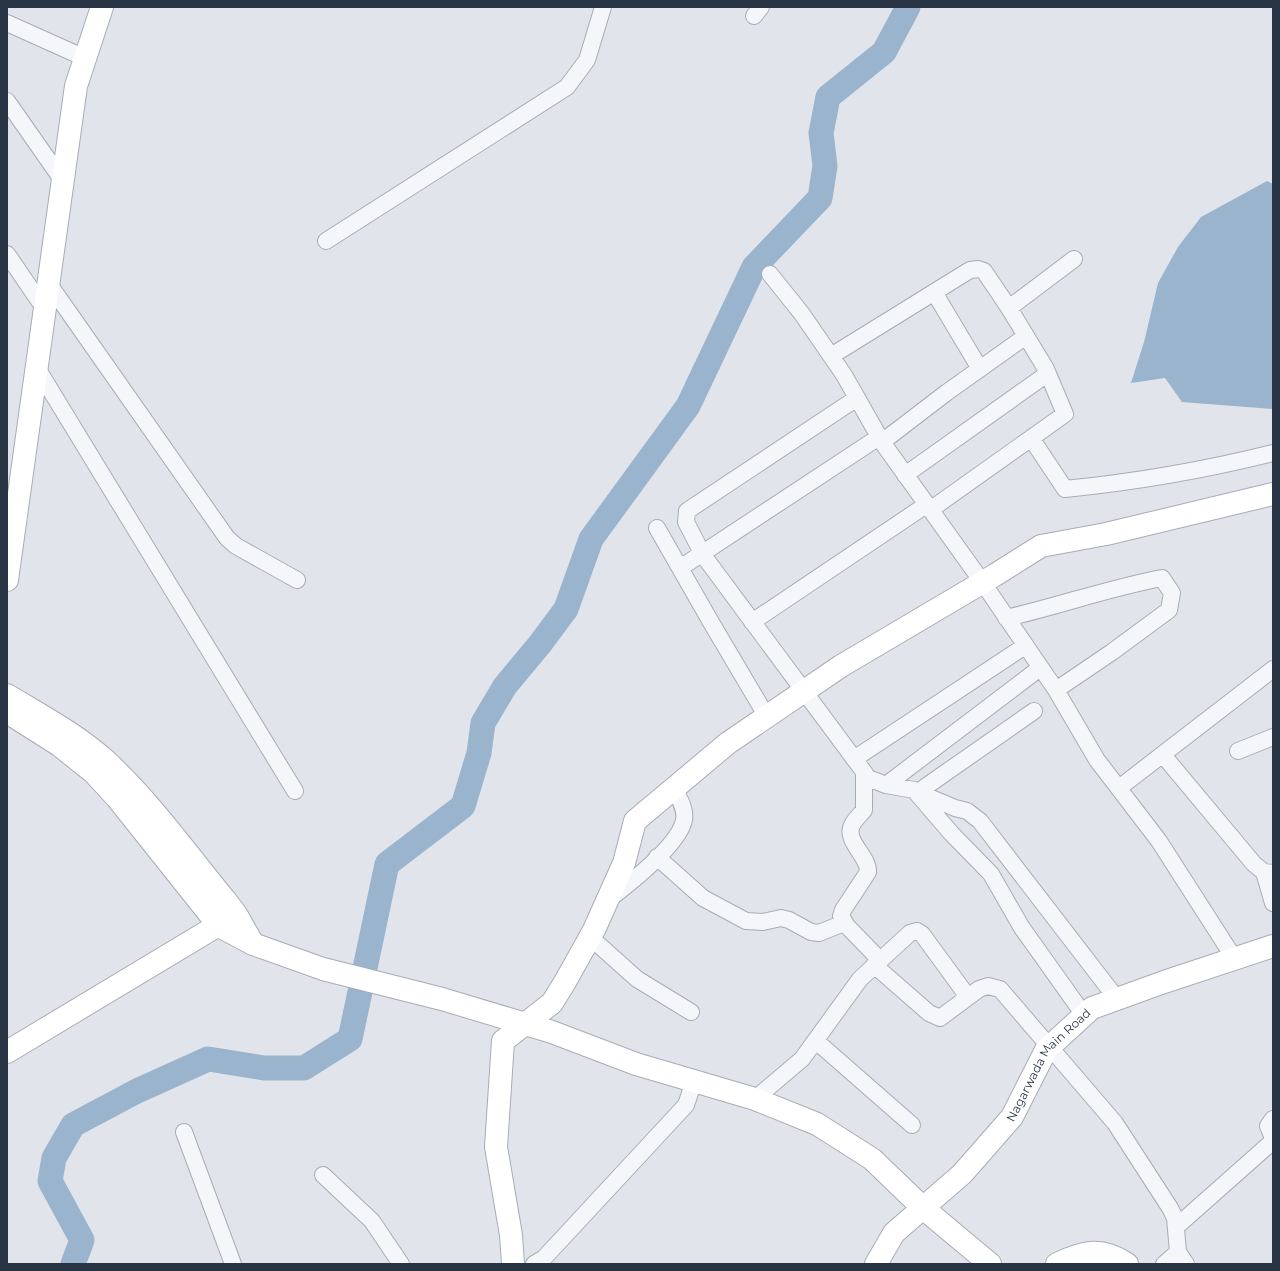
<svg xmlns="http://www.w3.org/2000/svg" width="1280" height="1271" font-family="Montserrat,sans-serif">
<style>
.water{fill:#9ab4ce}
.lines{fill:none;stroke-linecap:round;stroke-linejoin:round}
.river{stroke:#9ab4ce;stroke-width:25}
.street-casing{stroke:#a6acb6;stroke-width:18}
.secondary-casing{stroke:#a6acb6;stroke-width:24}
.street{stroke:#f5f6f9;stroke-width:16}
.secondary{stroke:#fff;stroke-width:22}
.labels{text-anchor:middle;stroke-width:3.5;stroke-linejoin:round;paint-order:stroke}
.street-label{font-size:12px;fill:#283344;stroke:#f1f4f8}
</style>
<rect width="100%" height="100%" fill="#e1e5eb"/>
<path class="water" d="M1267 181 1273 184V409L1182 402 1165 378 1131 383 1144 342 1158 283 1178 247 1201 217Z"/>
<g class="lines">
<path class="river" d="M73 1264 82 1240 50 1181 54 1158 73 1125 137 1091 208 1059 264 1068H304L350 1039 387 864 463 806 479 753 483 723 505 686 540 644 566 609 591 539 688 406 754 267 820 198 825 166 821 133 828 97 884 52 908 7"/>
<g class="street-casing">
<path id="street" d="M754 16 761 7
M7 23 85 58
M7 101 63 181
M326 241 567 87 587 60 603 7
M7 254 46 311
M770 274 802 314 844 375 882 442 983 583 1056 690 1097 760 1159 841 1234 958
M49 284 227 538 236 546 297 580
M934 292 980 369
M1009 308 1074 259
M831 356 970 270 978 269 984 271 1009 308 1046 369 1065 414 930 510
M37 368 295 791
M857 398 687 511 686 522 703 555 864 772 868 778 886 785
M1031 438 1065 489C1135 482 1205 470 1273 453
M882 442 946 393 1026 336
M905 475 1047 374
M657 528 712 624 767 717
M680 568 879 437
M1006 618C1059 606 1109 588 1162 578L1172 593 1169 610 1112 652 1056 690
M752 622 926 505
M1040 668 886 785 914 790 951 833 991 874 1022 928 1084 1015
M1238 751 1273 737
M1163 755 1254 864 1264 872 1273 873
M854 759 1025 646
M864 772V810C861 814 855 819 852 825 844 841 869 856 868 872L843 910 841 916 847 926 880 960
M1119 788 1273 669
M917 792 955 808 967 811 980 821 1117 999
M918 792 1034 711
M657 857 703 898 746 921 763 922 781 918 789 920 811 932 819 933 844 923
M1264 872 1273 903
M608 900C629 884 679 845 684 820 686 809 679 798 674 788
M590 937 637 979 691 1012
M874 965 929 1013 940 1018 979 989 988 986 1000 989 1115 1123 1170 1208 1175 1218 1178 1252 1186 1264
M816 1041 912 1125
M755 1099 802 1059 860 979 910 933 917 931 922 934 968 997
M1273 1119 1268 1126 1273 1138
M184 1132 233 1264
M323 1175 372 1221 401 1264
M1176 1227 1273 1141
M534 1264 544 1258 686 1105 694 1081
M1164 1264 1178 1252"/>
</g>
<g class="secondary-casing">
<g id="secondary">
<path d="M7 580 76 86 102 7"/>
<path d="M7 695C40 715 76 734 105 760 149 800 188 855 226 901L236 914 253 944"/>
<path d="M7 712 59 745 94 773 117 798 219 926 253 944 323 969 442 999 552 1032 636 1064 755 1099 817 1124 872 1159 923 1208 990 1264"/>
<path d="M7 1052 230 918"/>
<path d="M513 1264 511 1235 496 1147 503 1041 552 1003 565 982 594 930 624 863 635 821 728 743 841 666 995 575 1041 546 1106 534 1273 494"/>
<path id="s1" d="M876 1264 894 1233 962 1174 1012 1117 1046 1050 1092 1008 1164 982 1273 946"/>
<path d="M1057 1264C1084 1251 1102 1247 1127 1264"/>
</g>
</g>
<use href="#street" class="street"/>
<use href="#secondary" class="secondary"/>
</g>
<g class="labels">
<g class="street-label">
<text dy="4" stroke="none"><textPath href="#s1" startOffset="266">Nagarwada Main Road</textPath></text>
</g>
</g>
<rect width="1280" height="1271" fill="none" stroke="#283344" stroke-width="16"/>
</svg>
